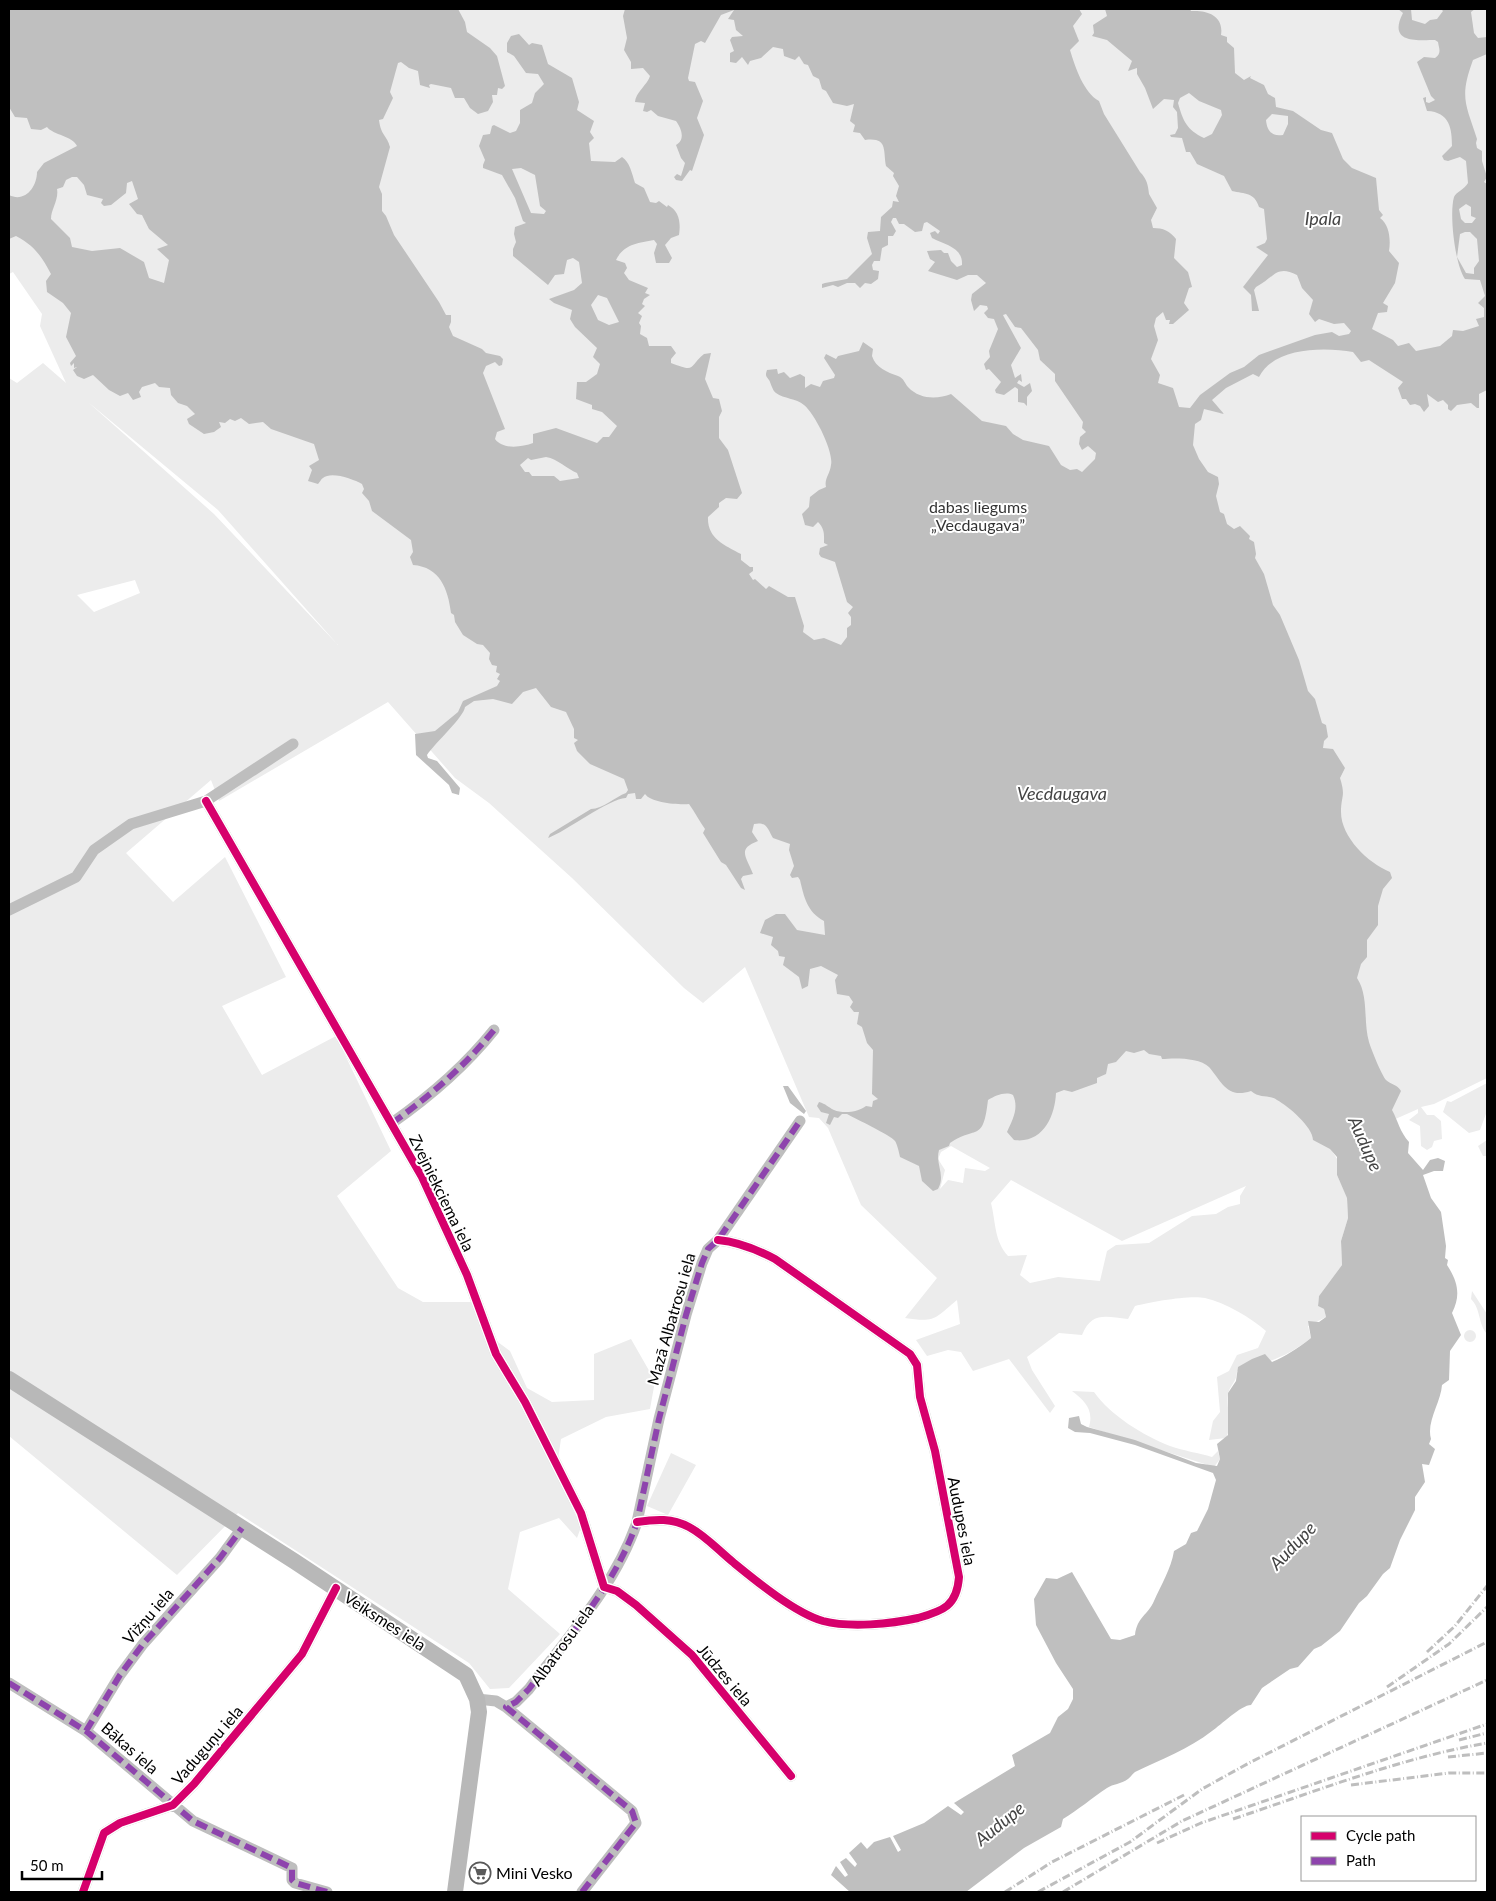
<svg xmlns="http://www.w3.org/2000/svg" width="1496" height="1901" font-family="Lato,sans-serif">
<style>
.green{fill:#ececec;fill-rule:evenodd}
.water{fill:#bfbfbf;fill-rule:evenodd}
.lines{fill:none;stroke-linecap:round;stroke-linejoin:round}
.street{stroke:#bebebe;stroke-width:11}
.secondary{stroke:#b8b8b8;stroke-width:16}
.rail{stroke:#bebebe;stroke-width:3;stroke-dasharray:8 2.5 1 2.5;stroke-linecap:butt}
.quiet{stroke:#8e44ad;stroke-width:6;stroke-dasharray:12 6;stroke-linecap:butt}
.cycleway-casing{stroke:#fff;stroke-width:11}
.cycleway{stroke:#d6006c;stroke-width:8}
.labels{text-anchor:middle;stroke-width:4;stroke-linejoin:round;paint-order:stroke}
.park-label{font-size:16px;fill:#333;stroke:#fff}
.street-label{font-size:16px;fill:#000;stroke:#fff}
.poi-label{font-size:16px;fill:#000;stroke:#fff;text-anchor:start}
.water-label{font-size:18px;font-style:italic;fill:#444;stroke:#fff}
</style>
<rect width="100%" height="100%" fill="#fff"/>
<path class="green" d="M9 9H1487V1078L1434 1104 1421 1107 1427 1115H1434L1441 1121 1442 1139 1434 1141 1432 1147 1427 1150 1421 1146 1420 1126 1409 1120 1418 1113V1109L1330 1148 1339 1162 1337 1175 1347 1197 1348 1218 1341 1241 1342 1265 1319 1296 1318 1306 1324 1309 1326 1317 1308 1326 1311 1338C1287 1357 1267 1363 1237 1371 1237 1383 1229 1385 1228 1395 1226 1409 1233 1425 1226 1438L1209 1440 1213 1421 1220 1412 1217 1377 1229 1371 1237 1355 1258 1348 1266 1331C1250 1317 1226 1303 1205 1298 1189 1295 1151 1302 1135 1306L1128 1319C1106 1317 1092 1311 1082 1335L1059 1333 1027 1357 1032 1370 1055 1406 1050 1413 1009 1359 973 1371 961 1352 948 1350 927 1356 916 1340 960 1324 957 1300C935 1318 936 1323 905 1318L937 1278 861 1205 828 1128 819 1118 809 1117 745 967 703 1003 684 988 572 878 489 803 455 778 388 702 219 801 211 780 126 853 173 902 225 857 286 977 222 1006 262 1075 336 1036 391 1151 337 1196 398 1288 423 1302H471L483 1331 510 1351 527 1388 552 1402 594 1400V1354L631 1339 655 1381 650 1409 606 1417 561 1439 556 1472 581 1527 577 1538 559 1518 520 1532 508 1589 560 1634 509 1688 490 1689 469 1663 238 1513 177 1575 9 1436V378L17 383 43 363 66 383 40 326 42 314 13 272 9 274ZM88 402 218 510 338 645 214 514ZM135 580 140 593 94 612 77 595ZM951 1146 990 1168 985 1171 965 1168 963 1183 948 1180 940 1189 945 1170 938 1159 941 1152ZM1011 1180 1122 1241 1246 1186 1240 1196V1204L1228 1207 1216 1214 1192 1216 1149 1243 1116 1245 1107 1251 1100 1281 1058 1277 1030 1283 1020 1275 1027 1255 1008 1256C994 1240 996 1223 991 1203Z
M1487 1083V1111L1480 1130 1469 1133 1443 1112 1447 1101 1451 1102Z
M1487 1140V1156H1483L1478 1146Z
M1472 1291 1487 1314V1334C1478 1324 1481 1309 1471 1299Z
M1464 1336a6 6 0 1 1 12 0a6 6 0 1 1-12 0Z
M1072 1391 1094 1392C1110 1415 1144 1436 1170 1446 1184 1451 1199 1453 1212 1457L1218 1451 1220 1459 1214 1467 1089 1427C1094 1410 1085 1401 1072 1391Z
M671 1453 696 1465 668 1515 647 1506Z"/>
<path class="water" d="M9 9H458L465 22 467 32 490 48 497 56 505 86 502 89 498 88 497 95H492L493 102 488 111 478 114 470 108 464 98H455L451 88 431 84 429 85 430 88 420 85 418 71 409 68 401 62 398 63 390 92 393 98 383 119 379 120C381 136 387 135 390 147L379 187 382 194V211L386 216 394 235 439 302 446 315H451V322L449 327 453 336 482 349 486 353 500 356 503 359 502 365 499 366 495 362 486 366 483 373 505 429 497 432 495 439C503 450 522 447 533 443V434L556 428 597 443 603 437H609L617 426 602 412 592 409V405L576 399 577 382H586L597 374 600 364 593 357 597 348 575 327 570 319 572 310 554 303 549 299 574 290 582 283 579 262 573 258 567 260 564 274 555 275 548 285 513 256V249L516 242 514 234 515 227 526 223 523 221 515 198 502 175 483 168V165L485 160 479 146 483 135 490 134 492 126 494 125 510 133 516 131 520 123V110L532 103 535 93 544 84 538 74 526 73 514 56 507 52V43L511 36 519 34 529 45 532 43 542 45 548 64 572 78 579 102 577 110 594 121 590 132 594 138 589 143 591 161 615 162 622 157C630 162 632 174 635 183L644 188 650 202 656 203 659 201 667 207 668 205C679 211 681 222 679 235L671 238 665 245 672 258 669 263H656L654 253 657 244 654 240C638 243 624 244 616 260L625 263 627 268 624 273 629 280 648 288 645 293 650 295 644 299 642 304 645 306 638 313 642 316 639 323 641 326 640 334 647 338 649 346H671L676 353 671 359V363C697 373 688 367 704 354L711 353 705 379 713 398 719 399 722 411 719 417V438L728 450 742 493 737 499 726 498 719 503V507L708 517C707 538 724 545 741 554V560L750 567H753V571L749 574 753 580 755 579 766 589 769 586 788 597H795L804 626 803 632 814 640 824 638 841 645 847 637V628L851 625V617L848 613 853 607 847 602 835 562 821 557 819 554 820 548 828 545 824 543C824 535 825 529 818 522L813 527 805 525 802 514 809 507 810 497 819 490 826 487C824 479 830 474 831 465 834 452 815 414 804 405 796 398 784 399 776 393 772 390 771 383 769 380 766 376 765 376 767 370L777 369 778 374 784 372 790 378 800 374 805 377V388L811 384 820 387 823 381 834 378 835 375 824 358 826 354 836 359 838 356 859 351 863 342 873 349 872 356C876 368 887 372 898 376 904 378 905 384 908 387 920 400 938 399 951 394L982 421 1006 426 1013 434 1023 440 1049 446 1061 465 1070 470 1077 469 1082 472 1095 459 1096 453 1088 446 1082 450 1079 444 1080 437 1086 432 1082 428 1083 422 1055 381V374L1040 360 1038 350 1021 328 1015 327 1006 314 1003 315 1004 317 1021 348 1011 365 1015 378 1021 374 1022 382 1019 380 1017 383 1024 387 1030 383 1032 391 1027 397V406L1024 403 1018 402V389L1015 387 1004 395 996 393 995 390 1001 382 989 369 986 370 984 364 990 357 989 351 998 329 994 319 988 318 984 313 988 309 987 306 980 305 974 311 971 300 972 294 986 283 977 275H968L957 280 928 271 935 262 930 259 927 251 941 250 944 253H948L951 261 957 267 962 265C963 247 945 245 932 238L930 233 935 231 938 234 940 231 927 222 924 223 922 231 915 232 904 224H899L896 218H893L891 222 896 231 893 236H888V245L882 248 880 261H874L872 265 873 270 879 271 878 279 871 284 865 283 860 288 855 283H847L838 287 833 285 822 288V284L825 283 847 279 872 254 867 238 868 232 880 231 881 217 892 207 893 201 899 202 896 196 899 186 893 176 894 173 886 166C883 150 888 137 865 140L860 133 853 132 855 125 850 121 854 104 847 106 833 103 826 91 822 89 819 79 813 76 808 65 804 64 799 56 795 60 784 56 783 49 773 47 761 58 750 61 748 65 742 57 736 63 730 62V53L734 51 730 40 732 37 743 36 736 30 734 20 728 19 734 10 721 15 705 43 701 41 695 44 688 78 689 81 695 82 703 101 697 118 704 135 692 171 690 170 682 181 676 180 674 177 677 174 681 176 685 163 681 158 676 145C686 139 681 128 676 121L658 116 651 110 647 112 643 111 645 103 635 102C635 93 648 84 650 76L643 68 631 69V62L624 50 627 38 623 16 625 9H1079L1082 14 1073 26 1079 41 1070 50C1075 67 1084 93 1099 101L1104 114 1140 172C1147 179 1148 185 1149 194L1157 208 1151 220 1153 228C1163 228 1170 231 1176 239L1174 258 1188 272 1192 287 1189 288 1184 303 1189 310 1173 324H1169L1170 320H1166L1163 312 1156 318 1154 326 1158 340 1151 359 1160 375 1158 383 1173 388 1179 407 1190 408 1200 395 1230 373 1244 367 1259 355 1315 335 1332 332 1339 336 1349 334 1351 331 1344 323 1334 324 1319 319 1315 322 1309 314 1313 300 1302 288 1297 275C1276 264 1274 278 1256 287L1254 290 1259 311H1252L1251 295 1243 287 1268 255 1256 247 1265 243 1267 239 1264 209 1259 207C1254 192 1245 194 1232 191L1224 176 1197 164 1190 152H1186L1182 138 1171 137 1170 135 1175 134 1178 128 1177 112 1173 107 1174 100 1164 99 1153 109 1145 88 1137 74V68L1128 71 1132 61 1107 40 1092 36 1094 33 1093 25 1107 16 1105 9H1190L1191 11C1208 10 1224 16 1221 35L1227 37V42L1234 48 1235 73 1244 80 1251 76 1250 78 1264 85 1268 94 1275 98 1276 107 1293 111 1321 130 1332 133 1343 159 1352 168 1376 178 1379 210 1383 215 1380 218C1389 224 1391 239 1389 251L1399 263 1395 283 1383 303 1388 306 1387 312 1378 313 1372 329 1393 340 1398 346 1409 343 1416 351 1440 346 1452 336 1453 330 1463 331 1479 326 1476 319 1484 317V308L1478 303 1485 296 1480 280 1465 279C1455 265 1449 214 1454 197 1456 192 1465 189 1468 183L1466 161 1460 157 1448 161 1444 160 1442 156 1452 146C1452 129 1450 112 1427 111L1423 98 1426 97V102L1429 103 1435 100 1431 96 1417 62 1424 57 1435 58C1442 53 1439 49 1438 42L1435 40C1418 40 1387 44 1403 13L1398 9H1411L1412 20 1425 24 1430 20 1437 19 1443 11 1441 9H1475L1471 12 1474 33 1478 38 1487 37V54L1473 60C1459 98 1466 104 1477 139L1476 143 1477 148 1482 151V161L1487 177 1484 182 1487 184V390L1479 394V408H1477L1471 403 1457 405 1451 411 1448 409V405L1443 400 1438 402 1427 394 1429 406 1424 412 1420 406 1415 404 1410 405 1406 399H1402L1398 388 1403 382 1372 362 1369 360 1361 362 1353 352C1324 347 1274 347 1259 377L1253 374 1226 388 1212 400 1224 414 1204 409 1201 420 1195 424 1193 445 1199 459 1208 472 1218 477 1219 484 1216 496 1220 512 1224 514 1227 524 1234 529 1240 526 1250 536 1249 539 1254 542 1256 554 1255 558 1264 574 1273 605 1280 615 1299 660 1308 691 1315 699 1322 723 1326 725 1328 737 1324 741 1323 748 1333 749 1345 768 1340 778C1346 797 1341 795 1341 812 1341 837 1368 863 1390 872L1392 878 1383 889 1378 906V925L1367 940V957L1361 964 1357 978C1369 996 1363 1021 1369 1042 1371 1049 1382 1076 1386 1080 1391 1085 1397 1084 1401 1091L1392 1110C1398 1121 1400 1132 1409 1142L1408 1153 1423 1170 1430 1160 1438 1158 1445 1161 1443 1171H1434L1423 1175 1431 1198 1441 1212 1446 1246 1445 1258 1448 1260 1447 1265C1458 1282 1461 1295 1452 1313L1461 1335 1450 1351 1449 1380 1442 1385C1441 1402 1426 1422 1431 1439L1429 1444 1435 1449 1429 1465 1422 1464 1425 1482 1415 1497V1510L1400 1540 1390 1568 1383 1574 1367 1596 1359 1603 1340 1631 1321 1646 1314 1649 1298 1667 1290 1669 1262 1688 1251 1705C1241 1705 1221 1725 1212 1731 1189 1749 1160 1760 1135 1772 1132 1774 1131 1777 1128 1779 1121 1784 1113 1784 1107 1788 1092 1798 1078 1810 1063 1819L1061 1827 1024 1848 966 1892H850L831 1875 836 1866 845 1877 848 1875 840 1862 846 1858 855 1867 857 1864 849 1853 861 1842 867 1849 874 1842 890 1837 898 1852 901 1850 893 1836 924 1823 948 1806 961 1815 964 1812 954 1803 1015 1766 1012 1755 1050 1733 1058 1717 1068 1709 1073 1699V1689L1056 1663 1036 1625 1034 1599 1046 1578 1057 1579 1072 1572 1111 1639 1120 1640 1135 1635C1137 1617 1148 1615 1154 1601 1161 1585 1171 1569 1174 1551L1186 1544 1191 1533 1197 1531 1208 1509 1216 1480 1213 1473 1135 1445 1090 1433 1075 1432 1068 1428 1069 1418 1079 1416 1081 1424 1087 1427 1135 1440 1196 1463 1217 1466 1220 1459 1217 1444 1228 1435V1393L1236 1381 1238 1367 1252 1359 1265 1354 1272 1362C1286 1356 1298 1348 1311 1338L1308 1321 1319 1322 1326 1317 1324 1309 1318 1306 1319 1296 1342 1265 1341 1241 1348 1218 1347 1198 1337 1175V1157L1330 1149 1313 1140C1313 1127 1288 1106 1277 1100 1268 1094 1260 1099 1251 1091 1227 1099 1222 1082 1209 1067 1199 1057 1173 1058 1162 1059L1161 1056 1149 1054 1144 1050 1134 1053 1126 1051 1116 1062 1108 1064 1106 1074 1097 1078V1083L1072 1092 1064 1090 1056 1093C1055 1116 1043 1144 1014 1140L1007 1132C1013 1119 1019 1108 1013 1095 1005 1091 995 1096 988 1100 983 1143 977 1125 950 1143L949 1146 939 1150C935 1164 946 1175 938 1189L933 1191 922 1181 919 1166 900 1157C899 1152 897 1144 895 1141 890 1135 858 1120 847 1114H842L838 1118 834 1117 830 1125 826 1123 829 1114 821 1112 817 1106 819 1102C826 1104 828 1107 834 1110 843 1114 859 1112 866 1106L872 1107 873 1101 878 1099 872 1094 873 1050 867 1043 862 1027 857 1024 859 1012H854L850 1007 853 1002 849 996 837 994 835 980 838 975 821 966 810 969 808 986 802 989 799 977 783 965 785 957 779 956 778 951 771 945 773 937 760 933 765 920 776 914H785L797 930 825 935 824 921C807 912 804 897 800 880L798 877 792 878 790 875 794 866 789 850 790 844 773 838C768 830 767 821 754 824L752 832 758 841C737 849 746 856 753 874L743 876 741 879 745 890 741 888 726 865 721 862 703 833 705 829C699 821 695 812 689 804 679 805 651 803 645 794L641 799H636L635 793 628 794 626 798C612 797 565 832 548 838L550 834 591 809C603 809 615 797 626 793L628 790 624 779 590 764 577 751 574 743 578 740 574 738V729L566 712 551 707 536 688 523 692 512 704 493 699 474 701 465 707C464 717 435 743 427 755L428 758 437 761 460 788 459 795 452 793 449 785 416 755 415 734 435 731 458 712 463 701 497 686 500 681 497 679 500 674 496 672 497 666 492 665 489 659 490 653 483 645 477 644 463 635 455 622 454 615 451 613C448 589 440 567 413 565L410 557 413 552 411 540 372 511 369 501 362 493 364 489 362 484C353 479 331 471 323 478 321 479 320 482 318 484L308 481 312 470 309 466 319 460 314 444 271 429 263 422 249 424 241 418 235 421 230 419 225 423 219 422 221 427 214 432 204 434 189 424 187 419 195 414 187 406 178 403 171 395 170 388 159 387 155 383 142 387 139 392 141 397 133 400 128 393 120 396 109 390 93 375 84 379 77 376 73 370 77 367 74 368V363L71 366 70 363 76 356 66 337 71 313 63 303 47 292 46 281 51 274C42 257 35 246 16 236L9 239V195C25 203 37 187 37 172L44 163 77 146C73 136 53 135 47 127L41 130 31 129 27 118 15 117 9 107ZM1189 93 1199 101 1221 110 1222 115 1212 134 1204 138C1187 130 1183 121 1178 103L1180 98ZM1272 114 1288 116V124L1283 135C1271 137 1267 130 1266 120ZM521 168 535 175 540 206 546 211 544 214 531 213 512 169ZM72 177H77L84 185 87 195 103 199 101 203 104 206 111 205 126 193 127 183 132 181 138 199 129 204 137 214 142 215 149 229 168 245 157 249 169 260 164 283 149 278 144 262 120 248 92 251 72 247 70 238 51 219C51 209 59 200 57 189L63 187 66 180ZM1466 204 1471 207V216L1476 218 1472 223H1465L1461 219 1459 209ZM1465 232H1470L1477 239 1479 261 1474 268V274L1466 273 1457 257 1460 234ZM598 295 607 298 619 322 609 325 598 320 591 305ZM546 457C558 459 567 469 577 473L579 478 560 481 554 476H532L529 472H525L520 465 528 458 531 460Z
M783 1086H788L806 1111 804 1114 790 1103Z"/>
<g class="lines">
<path class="street" d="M206 801 422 1177 467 1275 496 1354 525 1402 581 1513 604 1587 617 1591 636 1605 692 1655 791 1776
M9 910 76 877 94 850 131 824 206 801 293 744
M392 1123C429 1097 466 1065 494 1030
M637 1522C656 1519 672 1518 689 1527 706 1536 719 1551 734 1563 756 1581 795 1613 823 1621 850 1628 891 1624 918 1618 943 1611 957 1606 959 1577L935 1451 920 1397 917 1365 910 1354 775 1259C756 1249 739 1242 718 1240
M9 1683 86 1731 193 1821 292 1868V1880L295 1883 327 1892
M477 1699 496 1701 506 1707 632 1811 636 1823 582 1892
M506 1707 516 1702 529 1689C568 1637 616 1584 637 1522L659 1419 686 1315 702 1263 708 1249 718 1240 800 1121
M86 1731 120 1675 143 1644 220 1558 242 1528
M83 1892 104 1833 120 1823 173 1805 194 1784 302 1654 336 1588"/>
<path class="secondary" d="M9 1379 294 1561 466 1675 477 1699 479 1712 455 1892"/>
<path class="rail" d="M1427 1652 1455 1626 1487 1586
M1387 1687 1449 1644 1487 1607
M1459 1740 1487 1733
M1448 1757 1487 1753
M1351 1785 1449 1773H1487
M1233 1819C1317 1791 1400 1758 1487 1743
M1157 1843 1201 1823 1487 1724
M1005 1892 1052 1862 1184 1795
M1038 1892 1130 1842 1202 1789 1249 1763 1487 1642
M1063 1892 1182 1821 1487 1680"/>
<path class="quiet" d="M392 1123C429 1097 466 1065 494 1030
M9 1683 86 1731 193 1821 292 1868V1880L295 1883 327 1892
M86 1731 120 1675 143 1644 220 1558 242 1528
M582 1892 636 1823 632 1811 506 1707 516 1702 529 1689C568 1637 616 1584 637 1522L659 1419 686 1315 702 1263 708 1249 718 1240 800 1121"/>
<g class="cycleway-casing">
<path id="cycleway" d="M206 801 422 1177 467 1275 496 1354 525 1402 581 1513 604 1587 617 1591 636 1605 692 1655 791 1776
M637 1522C656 1519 672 1518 689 1527 706 1536 719 1551 734 1563 756 1581 795 1613 823 1621 850 1628 891 1624 918 1618 943 1611 957 1606 959 1577L935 1451 920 1397 917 1365 910 1354 775 1259C756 1249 739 1242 718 1240
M83 1892 104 1833 120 1823 173 1805 194 1784 302 1654 336 1588"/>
</g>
<use href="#cycleway" class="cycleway"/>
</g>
<defs>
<g id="supermarket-ring" transform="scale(1.125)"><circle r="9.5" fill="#fff" stroke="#595959" stroke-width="1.5"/><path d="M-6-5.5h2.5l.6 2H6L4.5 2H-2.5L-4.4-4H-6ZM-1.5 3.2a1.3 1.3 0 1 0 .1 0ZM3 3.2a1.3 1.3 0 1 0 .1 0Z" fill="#595959"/></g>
</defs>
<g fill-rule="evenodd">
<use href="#supermarket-ring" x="480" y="1873"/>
</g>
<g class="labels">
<g class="park-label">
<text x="978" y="513">dabas liegums<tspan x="978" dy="18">„Vecdaugava”</tspan></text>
</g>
<g class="street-label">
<text transform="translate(442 1193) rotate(64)" y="6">Zvejniekciema iela</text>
<text transform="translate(671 1319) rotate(-74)" y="6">Mazā Albatrosu iela</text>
<text transform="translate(962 1521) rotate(79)" y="6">Audupes iela</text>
<text transform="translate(148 1616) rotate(-49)" y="6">Vižņu iela</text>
<text transform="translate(385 1621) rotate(33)" y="6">Veiksmes iela</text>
<text transform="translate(562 1645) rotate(-54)" y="6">Albatrosu iela</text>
<text transform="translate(725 1675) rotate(50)" y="6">Jūdzes iela</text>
<text transform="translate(207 1745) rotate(-49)" y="6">Vaduguņu iela</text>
<text transform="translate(130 1748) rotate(41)" y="6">Bākas iela</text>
</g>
<g class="poi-label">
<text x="496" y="1879">Mini Vesko</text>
</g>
<g class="water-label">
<text x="1323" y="225">Ipala</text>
<text x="1062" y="800">Vecdaugava</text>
<text transform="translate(1365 1144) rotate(66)" y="6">Audupe</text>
<text transform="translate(1293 1546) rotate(-46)" y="6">Audupe</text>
<text transform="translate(1000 1824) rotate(-39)" y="6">Audupe</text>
</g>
</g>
<rect width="1496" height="1901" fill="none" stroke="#000000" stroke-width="20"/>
<rect x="1301" y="1816" width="175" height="65" fill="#ffffff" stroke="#999999"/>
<rect x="1311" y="1832" width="25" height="8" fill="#d6006c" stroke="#999999"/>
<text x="1346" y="1841" font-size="15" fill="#000000">Cycle path</text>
<rect x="1311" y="1857" width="25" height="8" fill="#8e44ad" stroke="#999999"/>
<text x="1346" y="1866" font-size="15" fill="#000000">Path</text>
<path d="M22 1871v8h80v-8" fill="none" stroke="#000000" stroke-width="2.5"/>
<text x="30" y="1871" font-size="15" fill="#000000" stroke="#ffffff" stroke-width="4" paint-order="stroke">50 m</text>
</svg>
